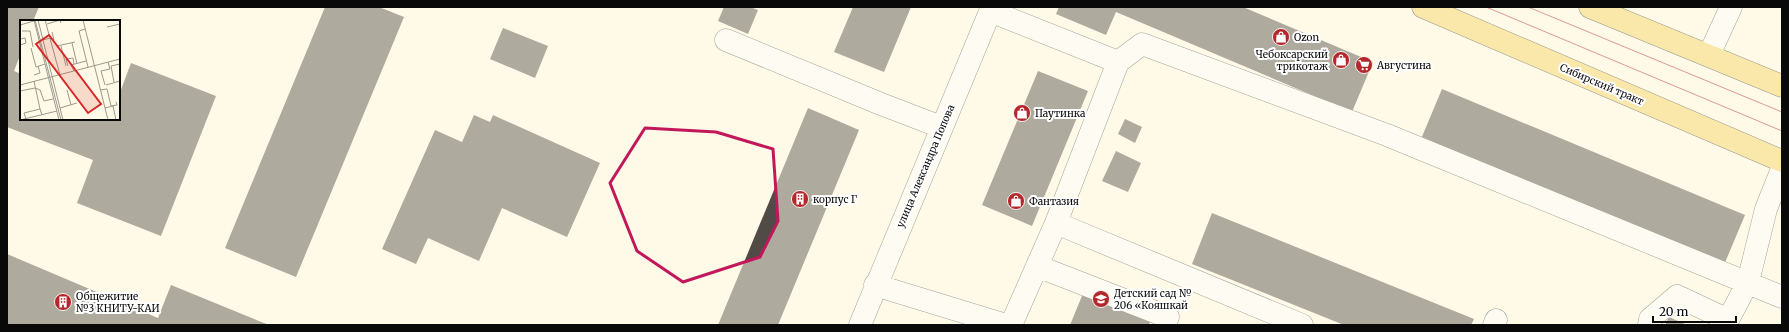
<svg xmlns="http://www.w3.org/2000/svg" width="1789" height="332" font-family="Merriweather,serif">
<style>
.building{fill:#514b46}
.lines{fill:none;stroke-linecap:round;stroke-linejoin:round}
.minor-casing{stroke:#3c3c3c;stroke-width:23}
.major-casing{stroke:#1a1a1a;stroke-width:23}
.minor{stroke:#fff;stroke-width:22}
.major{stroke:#f4d361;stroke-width:22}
.tram{stroke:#b3282c;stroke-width:1}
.marked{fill:none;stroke:#c2185b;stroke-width:3;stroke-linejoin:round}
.labels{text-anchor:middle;stroke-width:4;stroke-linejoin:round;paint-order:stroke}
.poi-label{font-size:10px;fill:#090909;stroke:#fff;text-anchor:start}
.street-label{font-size:10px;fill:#090909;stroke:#fff}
.inset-road{fill:none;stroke:#9c9a8e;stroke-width:1}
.view{fill:#d62828;fill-opacity:0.15;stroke:#d62828;stroke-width:2}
.inset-edge{fill:none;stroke:#090909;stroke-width:2}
</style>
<rect width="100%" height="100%" fill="#fefae7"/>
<path class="building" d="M7 7H39L33 21H21V53L14 71 21 74V119H119V95L131 63 216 96 161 236 77 203 93 160 7 127Z
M325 7H379L404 17 296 277 225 248Z
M724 7H750L758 10 748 34 718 21Z
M853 7H911L884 72 834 52Z
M1059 7H1243L1373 62 1352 112 1116 12 1106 35 1056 14Z
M503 28 548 46 535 78 490 59Z
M1038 71 1088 91 1032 226 982 205Z
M1442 89 1745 215 1724 265 1421 139Z
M808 108 859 130 778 325H718Z
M474 115 490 122 493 115 600 163 567 237 502 208 479 261 428 238 416 264 382 249 435 130 462 142Z
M1125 119 1142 127 1135 143 1118 134Z
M1116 151 1141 163 1128 192 1102 181Z
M1212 213 1474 319 1471 325H1344L1192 264Z
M7 254 158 318 171 285 269 325H7Z
M1084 291 1151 319 1149 325H1070Z
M1669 317 1687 325H1665Z"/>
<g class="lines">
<g class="minor-casing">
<path id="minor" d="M990 11 1118 62 1142 44 1387 135 1782 297
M726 40 881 104 941 127
M1709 55 1731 7
M1056 223 1302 325
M1037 266 1168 317 1164 325
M875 285 1006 325
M860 325 992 7
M1011 325 1056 223 1118 62
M1494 325 1496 320
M1649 325 1650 319 1677 296 1728 320 1748 282 1766 209 1782 169"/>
</g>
<g class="major-casing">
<path id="major" d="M1423 7 1782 161
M1590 7 1782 86"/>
</g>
<use href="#minor" class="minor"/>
<use href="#major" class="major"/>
<path class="tram" d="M1486 7 1782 131
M1528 7 1782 112"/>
</g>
<path d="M0 0H1789V332H0ZM645 128 716 132 773 149 778 221 760 257 683 282 637 251 610 183Z" fill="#fefae7" fill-opacity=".55" fill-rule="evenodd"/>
<path class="marked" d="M645 128 716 132 773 149 778 221 760 257 683 282 637 251 610 183Z"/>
<defs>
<g id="shop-disc" transform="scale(0.9)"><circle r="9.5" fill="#b3282c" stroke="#fff"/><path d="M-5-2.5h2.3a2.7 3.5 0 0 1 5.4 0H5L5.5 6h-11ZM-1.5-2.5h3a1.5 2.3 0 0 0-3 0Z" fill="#fff"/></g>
<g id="supermarket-disc" transform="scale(0.9)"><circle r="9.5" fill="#b3282c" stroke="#fff"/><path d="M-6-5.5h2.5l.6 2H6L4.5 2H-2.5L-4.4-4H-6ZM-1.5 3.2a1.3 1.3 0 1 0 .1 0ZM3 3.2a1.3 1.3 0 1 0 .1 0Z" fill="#fff"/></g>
<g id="building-disc" transform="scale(0.9)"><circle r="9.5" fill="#b3282c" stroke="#fff"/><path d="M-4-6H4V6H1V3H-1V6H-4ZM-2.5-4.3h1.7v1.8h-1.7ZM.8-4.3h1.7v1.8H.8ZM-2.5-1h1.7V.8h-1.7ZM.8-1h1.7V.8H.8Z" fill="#fff"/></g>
<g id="school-disc" transform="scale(0.9)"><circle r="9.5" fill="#b3282c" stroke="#fff"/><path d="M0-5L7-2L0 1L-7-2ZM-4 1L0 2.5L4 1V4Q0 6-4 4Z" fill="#fff"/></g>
</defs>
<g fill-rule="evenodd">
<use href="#shop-disc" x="1281" y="37"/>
<use href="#shop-disc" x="1341" y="60"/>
<use href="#supermarket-disc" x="1364" y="65"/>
<use href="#shop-disc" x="1022" y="113"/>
<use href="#building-disc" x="800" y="199"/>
<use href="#shop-disc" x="1016" y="201"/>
<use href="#school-disc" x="1101" y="299"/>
<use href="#building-disc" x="63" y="302"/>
</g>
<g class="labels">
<g class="poi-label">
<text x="1294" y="41">Ozon</text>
<text x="1328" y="58" text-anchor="end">Чебоксарский<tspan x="1328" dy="12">трикотаж</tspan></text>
<text x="1377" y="69">Августина</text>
<text x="1035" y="117">Паутинка</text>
<text x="813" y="203">корпус Г</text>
<text x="1029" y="205">Фантазия</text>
<text x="1114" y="297">Детский сад №<tspan x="1114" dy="12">206 «Кояшкай</tspan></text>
<text x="76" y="300">Общежитие<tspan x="76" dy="12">№3 КНИТУ-КАИ</tspan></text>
</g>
<g class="street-label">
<text transform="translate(1602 84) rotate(23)" y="4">Сибирский тракт</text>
<text transform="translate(925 166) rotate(-67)" y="4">улица Александра Попова</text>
</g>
</g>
<g transform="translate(20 20)">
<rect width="100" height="100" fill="#fefae7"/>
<path class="inset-road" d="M14 0 39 100M15 0 41 100M18 0 43 100M25 0 40 55M63 0 88 100M27 4 40 0 41 3M0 5 14 1M87 7 100 4M65 9 59 11 68 47M2 11H10L13 27M0 19 5 18 6 23 0 25M23 20 30 18 34 20 32 12M52 23 57 44M37 26 55 22M41 26 46 46M11 28 16 47 25 44M48 46 46 39 53 38 54 44M54 51 51 45 66 41M14 55 20 53 18 46M14 61 20 89M94 62 91 46 100 44M0 65 100 39M85 65 81 51 90 49 88 42M86 65 100 61M47 70 51 85M80 70 87 69 91 86 97 85 96 82M0 71 15 68 20 70 24 81 33 79M40 88 57 83M85 88 93 86 96 100M6 99 4 93 20 89 22 95M0 100 37 91"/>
<path class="view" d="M29 15 81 84 68 93 16 24Z"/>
<rect width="100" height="100" class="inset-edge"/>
</g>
<rect width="1789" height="332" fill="none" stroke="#090909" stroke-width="16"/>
<path d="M1653 316v6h83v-6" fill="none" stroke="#090909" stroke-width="2"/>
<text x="1659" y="316" font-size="12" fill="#090909" stroke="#ffffff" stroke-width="3" paint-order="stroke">20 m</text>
</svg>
